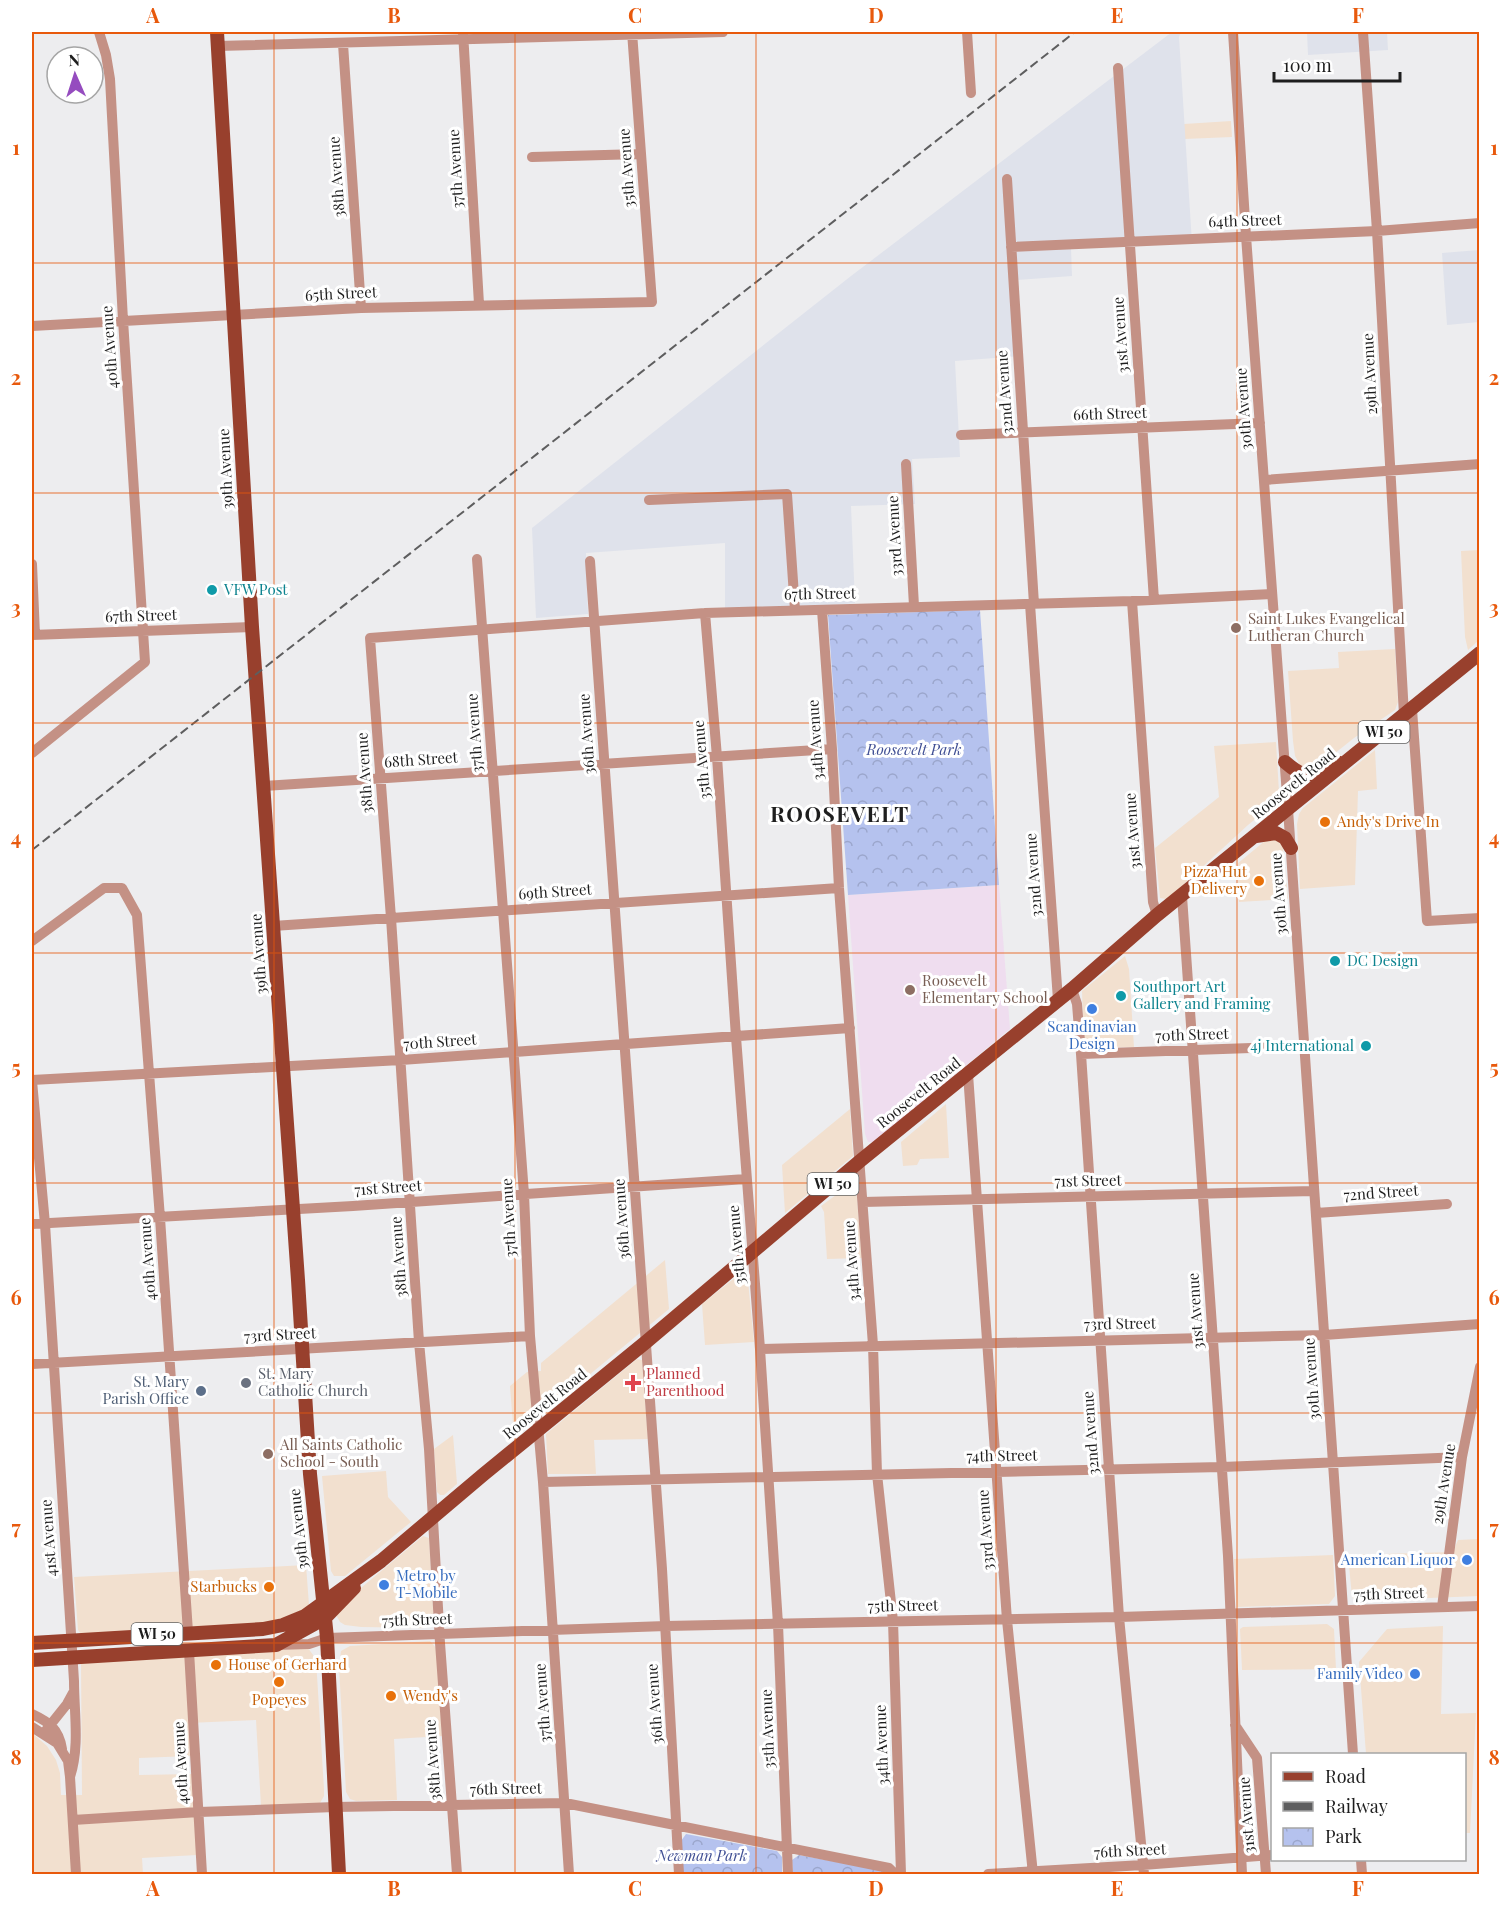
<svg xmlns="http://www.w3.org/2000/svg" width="1511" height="1906" font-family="'Playfair Display',serif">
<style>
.commercial{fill:#f2e0cf}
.built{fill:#dfe2eb}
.education{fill:#efddef}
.park{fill:url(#park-crowns)}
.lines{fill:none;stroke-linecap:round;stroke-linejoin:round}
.minor{stroke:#c49185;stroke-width:10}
.major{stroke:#98402d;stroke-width:14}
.rail{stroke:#5e5e5f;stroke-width:2;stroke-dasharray:9 4.5;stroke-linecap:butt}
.grid{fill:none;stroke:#e8590c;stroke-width:1.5;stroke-opacity:0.55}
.culture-dot{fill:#0f9aa8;stroke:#fff;stroke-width:2}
.education-dot{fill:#8d6e63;stroke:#fff;stroke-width:2}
.food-dot{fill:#e8710a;stroke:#fff;stroke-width:2}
.shop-dot{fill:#3f7fe0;stroke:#fff;stroke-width:2}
.worship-dot{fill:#6b7280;stroke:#fff;stroke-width:2}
.health-dot{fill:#e0444e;stroke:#fff;stroke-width:2}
.service-dot{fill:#5c6f8a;stroke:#fff;stroke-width:2}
.labels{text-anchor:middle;stroke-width:6;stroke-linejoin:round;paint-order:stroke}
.shield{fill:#fff;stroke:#626262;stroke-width:1.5}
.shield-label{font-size:14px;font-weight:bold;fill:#1e1e1e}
.street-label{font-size:15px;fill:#1e1e1e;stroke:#fff}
.culture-label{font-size:15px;fill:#0d838f;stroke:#fff;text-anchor:start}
.education-label{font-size:15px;fill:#785e54;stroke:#fff;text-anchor:start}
.park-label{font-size:15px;font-style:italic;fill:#404f94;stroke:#fff}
.food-label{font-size:15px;fill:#c56008;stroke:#fff;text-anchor:start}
.shop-label{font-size:15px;fill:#366cbe;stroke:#fff;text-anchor:end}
.worship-label{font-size:15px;fill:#5b616d;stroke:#fff;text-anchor:start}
.health-label{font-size:15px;fill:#be3a42;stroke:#fff;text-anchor:start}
.service-label{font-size:15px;fill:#4e5e75;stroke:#fff;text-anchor:end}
.district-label{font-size:21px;font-weight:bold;letter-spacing:1.5px;fill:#1e1e1e;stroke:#fff}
.neatline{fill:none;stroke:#e8590c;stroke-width:2}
.grid-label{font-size:20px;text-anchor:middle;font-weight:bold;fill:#e8590c}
</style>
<defs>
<pattern id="park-crowns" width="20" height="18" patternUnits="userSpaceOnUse" patternTransform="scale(1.5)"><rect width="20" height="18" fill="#b5c2ee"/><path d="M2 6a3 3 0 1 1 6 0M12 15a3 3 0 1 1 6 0" fill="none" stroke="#9ba6cc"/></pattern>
</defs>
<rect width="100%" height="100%" fill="#ededef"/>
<path class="commercial" d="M1231 121 1232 137 1184 139V124Z
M1479 550V640L1468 650 1465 637 1461 551Z
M1395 649 1398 702 1395 710 1354 738 1314 770 1301 767 1295 756 1293 741 1288 671 1339 668 1338 652Z
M1276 742 1279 792 1278 801 1248 825 1172 895 1166 899 1160 898 1155 848 1219 797 1214 746Z
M1375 750 1377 789 1358 791 1355 885 1300 889 1297 824 1299 814 1303 808Z
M1277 838 1283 848 1288 899 1239 902 1237 864 1266 840Z
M1125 956 1129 969 1134 1047 1090 1048 1084 1044 1082 991Z
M946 1104 949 1158 920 1159 917 1165 903 1166 901 1142Z
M850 1109 853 1156 785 1213 782 1165Z
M851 1184 856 1188 862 1258 827 1259 824 1212 821 1206Z
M665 1260 669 1309 514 1437 510 1386 527 1372 541 1371V1363Z
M747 1271 754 1342 705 1345 702 1304 742 1272Z
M637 1359 642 1360 648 1439 594 1440 596 1474H548L546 1434Z
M453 1435 457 1484 444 1495H440L437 1492 434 1449Z
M386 1471 388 1497 411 1522 345 1576H334L331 1571 322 1476Z
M423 1536 429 1538 434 1625 425 1628 361 1627 345 1625 340 1622 336 1615 343 1603Z
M1479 1539V1596L1356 1601 1352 1597 1348 1555 1453 1552 1458 1540Z
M1333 1555 1335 1596 1329 1604 1237 1607 1234 1559Z
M306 1565 309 1605 306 1609 273 1622 82 1635 78 1630 74 1577Z
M1327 1624 1334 1629 1336 1669 1242 1670 1240 1629 1243 1627Z
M1443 1626 1441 1714 1476 1713 1470 1833H1465L1464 1754H1366L1359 1662 1387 1629Z
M430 1641 437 1649 442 1736 394 1739 397 1800 356 1801 350 1799 346 1792 339 1667 341 1651 350 1646Z
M308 1648 316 1659 324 1789V1796L320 1803 261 1806 256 1720 189 1723 191 1756 139 1758V1775L192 1774 197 1855 142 1858 143 1874H32V1733L47 1746 56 1760 60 1773 61 1795H82L81 1663Z"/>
<path class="built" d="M1172 32H1181L1179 37 1192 243 1071 248 1072 276 1017 280 1022 356 955 361 960 457 912 459 915 504 851 506 855 603 725 615V543L586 553 588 614 536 618 532 528 851 276Z
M1307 32H1387L1388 50 1308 55Z
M1479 250V322L1447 325 1442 253Z"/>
<path class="education" d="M999 885 1010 1029 873 1142H868L865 1134 848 895Z"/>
<path class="park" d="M980 610 999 885 848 895 828 615Z
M686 1834 777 1851 782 1857V1874H682L681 1841Z
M799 1855 885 1871 886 1874H793L792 1860Z"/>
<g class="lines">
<path class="minor" d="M463 32 479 304
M967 32 971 93
M1233 32 1246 236 1288 809 1353 1754
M1363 32 1377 231 1404 715
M343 44 361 308
M218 46 723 32
M1118 68 1154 600
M532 157 641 154
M1007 179 1034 604
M1011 247 1377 231 1480 223
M32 326 361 308 652 302 632 32
M961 435 1260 423
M906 464 914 606
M1264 480 1480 464
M649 500 787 494 795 610
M477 559 524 1194 530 1336 543 1482 569 1874
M590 561 662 1569 679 1874
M32 564 35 635
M1132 601 1153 902 1157 915
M1030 604 1058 1000
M822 610 832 749 839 888 873 1345 877 1474 893 1621 901 1874
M705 613 717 757 736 1037 760 1349 778 1624 788 1874
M32 635 252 627
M1412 709 1427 921 1480 918
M32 753 145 662 123 320 110 79 106 55 99 32
M264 786 832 749
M1182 896 1228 1556 1242 1874
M273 926 839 888
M32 941 104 888H122L137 915 160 1218 188 1632
M1072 989 1077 1004 1081 1054 1119 1617 1144 1874
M1081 1054 1304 1046
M968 1074 1007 1620 1033 1874
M32 1080 401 1060 850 1028
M32 1081 45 1224 74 1681C74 1713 80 1746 70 1777
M863 1202 1314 1191
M1316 1213 1447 1204
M32 1224 353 1206 746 1179
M760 1349 1324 1335 1480 1324
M32 1364 530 1336
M543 1482 1222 1467 1462 1457
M1442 1607 1462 1457 1480 1367
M276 1645 309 1644 327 1638 666 1626 1119 1617 1480 1606
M189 1651 202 1874
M32 1714C49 1722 59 1729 62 1749
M1235 1725 1257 1758 1266 1874
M32 1727 57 1743 68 1761 70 1777 76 1874
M43 1734 67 1704 73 1693
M73 1820 199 1812 335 1807 565 1803 889 1868 895 1874
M1361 1860 1362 1874
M457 1874 440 1643 429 1449 419 1342 391 918 370 638 705 613 1132 601 1272 594
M988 1874 1143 1865 1272 1855"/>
<path class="major" d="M217 32 252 627 298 1280 310 1474 327 1638 339 1874
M1285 762C1311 785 1312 770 1340 763
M1256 836 1276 833 1285 838 1291 848
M32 1643 263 1629 283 1625 305 1616 381 1561 484 1474 646 1342 860 1161 1072 989 1157 915 1480 653
M32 1660 276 1645 325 1618 354 1588"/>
<path class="rail" d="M32 850 1075 32"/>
</g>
<path class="grid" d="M274 32V1874M515 32V1874M756 32V1874M996 32V1874M1237 32V1874M32 263H1480M32 493H1480M32 723H1480M32 953H1480M32 1183H1480M32 1413H1480M32 1643H1480"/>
<g class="culture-dot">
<circle cx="212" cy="590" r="6"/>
<circle cx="1335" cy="961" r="6"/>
<circle cx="1121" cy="996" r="6"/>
<circle cx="1366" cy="1046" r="6"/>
</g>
<g class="education-dot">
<circle cx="1236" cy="628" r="6"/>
<circle cx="910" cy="990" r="6"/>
<circle cx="268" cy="1454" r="6"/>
</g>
<g class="food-dot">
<circle cx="1325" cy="822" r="6"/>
<circle cx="1259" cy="881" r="6"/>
<circle cx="269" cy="1587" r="6"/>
<circle cx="216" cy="1665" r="6"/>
<circle cx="279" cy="1682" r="6"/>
<circle cx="391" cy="1696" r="6"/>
</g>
<g class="shop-dot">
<circle cx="1092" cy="1009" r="6"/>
<circle cx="1467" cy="1560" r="6"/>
<circle cx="384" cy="1585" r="6"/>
<circle cx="1415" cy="1674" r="6"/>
</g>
<circle class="worship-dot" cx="246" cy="1383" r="6"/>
<path class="health-dot" d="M630 1374h6v6h6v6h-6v6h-6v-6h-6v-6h6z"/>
<circle class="service-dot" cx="201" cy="1391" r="6"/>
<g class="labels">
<g class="shield">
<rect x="1358.5" y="721" width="51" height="22" rx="4.5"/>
<rect x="807.5" y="1173" width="51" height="22" rx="4.5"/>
<rect x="131.5" y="1623" width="51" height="22" rx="4.5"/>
</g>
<g class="shield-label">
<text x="1384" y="737">WI 50</text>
<text x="833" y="1189">WI 50</text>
<text x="157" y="1639">WI 50</text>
</g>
<g class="street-label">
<text transform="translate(627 168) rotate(-94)" y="5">35th Avenue</text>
<text transform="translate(456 169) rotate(-93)" y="5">37th Avenue</text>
<text transform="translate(337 177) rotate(-94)" y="5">38th Avenue</text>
<text transform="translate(1245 221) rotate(-2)" y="5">64th Street</text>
<text transform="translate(341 294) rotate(-3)" y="5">65th Street</text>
<text transform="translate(1121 335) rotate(-94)" y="5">31st Avenue</text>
<text transform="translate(110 347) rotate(-94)" y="5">40th Avenue</text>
<text transform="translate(1370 374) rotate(-93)" y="5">29th Avenue</text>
<text transform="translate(1005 392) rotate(-94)" y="5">32nd Avenue</text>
<text transform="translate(1244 409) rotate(-94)" y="5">30th Avenue</text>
<text transform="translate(1110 414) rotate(-2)" y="5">66th Street</text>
<text transform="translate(226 469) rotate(-93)" y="5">39th Avenue</text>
<text transform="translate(895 536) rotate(-93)" y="5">33rd Avenue</text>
<text transform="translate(820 594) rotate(-1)" y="5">67th Street</text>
<text transform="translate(141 616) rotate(-2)" y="5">67th Street</text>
<text transform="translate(475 733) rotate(-94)" y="5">37th Avenue</text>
<text transform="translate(587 734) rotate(-94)" y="5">36th Avenue</text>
<text transform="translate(816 740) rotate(-94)" y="5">34th Avenue</text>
<text transform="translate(421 760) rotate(-4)" y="5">68th Street</text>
<text transform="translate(702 760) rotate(-95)" y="5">35th Avenue</text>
<text transform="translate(365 773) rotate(-94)" y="5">38th Avenue</text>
<text transform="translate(1294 784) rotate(-39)" y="5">Roosevelt Road</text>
<text transform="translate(1133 831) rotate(-94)" y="5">31st Avenue</text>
<text transform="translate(1034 875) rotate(-94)" y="5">32nd Avenue</text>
<text transform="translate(555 892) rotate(-4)" y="5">69th Street</text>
<text transform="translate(1279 894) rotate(-94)" y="5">30th Avenue</text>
<text transform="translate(259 954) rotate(-94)" y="5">39th Avenue</text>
<text transform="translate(1192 1035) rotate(-2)" y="5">70th Street</text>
<text transform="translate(440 1042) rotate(-4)" y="5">70th Street</text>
<text transform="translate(919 1093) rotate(-39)" y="5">Roosevelt Road</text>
<text transform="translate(1088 1181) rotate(-1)" y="5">71st Street</text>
<text transform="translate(388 1188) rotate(-4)" y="5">71st Street</text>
<text transform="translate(1381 1193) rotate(-4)" y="5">72nd Street</text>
<text transform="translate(509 1218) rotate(-93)" y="5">37th Avenue</text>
<text transform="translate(622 1219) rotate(-94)" y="5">36th Avenue</text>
<text transform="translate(737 1245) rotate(-95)" y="5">35th Avenue</text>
<text transform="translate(399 1257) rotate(-94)" y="5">38th Avenue</text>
<text transform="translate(148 1259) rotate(-94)" y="5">40th Avenue</text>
<text transform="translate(852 1261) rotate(-94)" y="5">34th Avenue</text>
<text transform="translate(1196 1311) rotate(-94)" y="5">31st Avenue</text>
<text transform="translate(1120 1324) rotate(-1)" y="5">73rd Street</text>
<text transform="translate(280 1335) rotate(-3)" y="5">73rd Street</text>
<text transform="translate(1312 1379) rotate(-94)" y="5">30th Avenue</text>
<text transform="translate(545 1404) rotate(-39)" y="5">Roosevelt Road</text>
<text transform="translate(1091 1433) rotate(-94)" y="5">32nd Avenue</text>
<text transform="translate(1002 1456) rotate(-1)" y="5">74th Street</text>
<text transform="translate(1444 1484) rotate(-81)" y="5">29th Avenue</text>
<text transform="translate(299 1529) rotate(-96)" y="5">39th Avenue</text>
<text transform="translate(986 1530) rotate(-94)" y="5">33rd Avenue</text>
<text transform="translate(49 1538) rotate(-94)" y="5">41st Avenue</text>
<text transform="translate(1389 1594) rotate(-2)" y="5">75th Street</text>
<text transform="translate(903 1606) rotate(-1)" y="5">75th Street</text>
<text transform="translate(417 1620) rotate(-2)" y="5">75th Street</text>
<text transform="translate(543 1703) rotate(-94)" y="5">37th Avenue</text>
<text transform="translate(655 1704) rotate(-94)" y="5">36th Avenue</text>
<text transform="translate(768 1729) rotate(-92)" y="5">35th Avenue</text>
<text transform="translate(882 1745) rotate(-92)" y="5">34th Avenue</text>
<text transform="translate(433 1760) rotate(-94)" y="5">38th Avenue</text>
<text transform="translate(181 1763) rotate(-93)" y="5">40th Avenue</text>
<text transform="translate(506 1789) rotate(-1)" y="5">76th Street</text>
<text transform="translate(1247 1815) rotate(-94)" y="5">31st Avenue</text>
<text transform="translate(1130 1851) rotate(-3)" y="5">76th Street</text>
</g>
<g class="culture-label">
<text x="224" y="595">VFW Post</text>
<text x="1347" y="966">DC Design</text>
<text x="1133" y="992">Southport Art<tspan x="1133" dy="17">Gallery and Framing</tspan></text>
<text x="1354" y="1051" text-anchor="end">4j International</text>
</g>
<g class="education-label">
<text x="1248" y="624">Saint Lukes Evangelical<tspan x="1248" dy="17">Lutheran Church</tspan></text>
<text x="922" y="986">Roosevelt<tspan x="922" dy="17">Elementary School</tspan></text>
<text x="280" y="1450">All Saints Catholic<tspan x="280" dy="17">School - South</tspan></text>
</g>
<g class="park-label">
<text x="914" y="755">Roosevelt Park</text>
<text x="702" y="1861">Newman Park</text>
</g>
<g class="food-label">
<text x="1337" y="827">Andy's Drive In</text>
<text x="1247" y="877" text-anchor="end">Pizza Hut<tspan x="1247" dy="17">Delivery</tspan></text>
<text x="257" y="1592" text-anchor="end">Starbucks</text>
<text x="228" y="1670">House of Gerhard</text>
<text x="403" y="1701">Wendy's</text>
<text x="279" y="1705" text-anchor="middle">Popeyes</text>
</g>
<g class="shop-label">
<text x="1092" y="1032" text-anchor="middle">Scandinavian<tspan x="1092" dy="17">Design</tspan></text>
<text x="1455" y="1565">American Liquor</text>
<text x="396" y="1581" text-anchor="start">Metro by<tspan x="396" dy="17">T-Mobile</tspan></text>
<text x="1403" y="1679">Family Video</text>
</g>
<g class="worship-label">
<text x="258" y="1379">St. Mary<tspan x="258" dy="17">Catholic Church</tspan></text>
</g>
<g class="health-label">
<text x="646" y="1379">Planned<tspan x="646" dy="17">Parenthood</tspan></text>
</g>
<g class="service-label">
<text x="189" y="1387">St. Mary<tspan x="189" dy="17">Parish Office</tspan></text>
</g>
<g class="district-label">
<text x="840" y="822">ROOSEVELT</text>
</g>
</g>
<rect width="1511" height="1906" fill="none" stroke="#ffffff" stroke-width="66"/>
<rect x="1271" y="1753" width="195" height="108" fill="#ffffff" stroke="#a5a5a5" stroke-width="1.5"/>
<rect x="1283" y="1772" width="30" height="9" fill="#98402d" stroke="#a5a5a5" stroke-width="1.5"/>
<text x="1325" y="1783" font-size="18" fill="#1e1e1e">Road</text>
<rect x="1283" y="1802" width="30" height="9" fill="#5e5e5f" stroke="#a5a5a5" stroke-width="1.5"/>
<text x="1325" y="1813" font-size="18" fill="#1e1e1e">Railway</text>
<rect x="1283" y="1828" width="30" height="18" fill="url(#park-crowns)" stroke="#a5a5a5" stroke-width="1.5"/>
<text x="1325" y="1843" font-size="18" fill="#1e1e1e">Park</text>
<g transform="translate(75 75) rotate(357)"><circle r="28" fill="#ffffff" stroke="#a5a5a5" stroke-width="1.5"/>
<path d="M0-4.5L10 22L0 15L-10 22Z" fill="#954cbf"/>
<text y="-9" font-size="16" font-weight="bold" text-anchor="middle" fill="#1e1e1e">N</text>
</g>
<path d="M1274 72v9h126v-9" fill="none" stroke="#1e1e1e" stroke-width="3"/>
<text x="1283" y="72" font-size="18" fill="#1e1e1e" stroke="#ffffff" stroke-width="4.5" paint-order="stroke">100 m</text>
<rect x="33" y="33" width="1445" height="1840" class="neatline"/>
<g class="grid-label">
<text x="153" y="23">A</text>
<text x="394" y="23">B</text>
<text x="635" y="23">C</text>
<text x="876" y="23">D</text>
<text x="1117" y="23">E</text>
<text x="1358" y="23">F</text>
<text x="16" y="155">1</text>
<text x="1494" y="155">1</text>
<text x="16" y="385">2</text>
<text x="1494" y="385">2</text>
<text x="16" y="615">3</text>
<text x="1494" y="615">3</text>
<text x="16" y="845">4</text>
<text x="1494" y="845">4</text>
<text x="16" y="1075">5</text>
<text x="1494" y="1075">5</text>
<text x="16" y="1305">6</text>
<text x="1494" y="1305">6</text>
<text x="16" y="1535">7</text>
<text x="1494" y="1535">7</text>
<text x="16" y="1765">8</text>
<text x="1494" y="1765">8</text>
<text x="153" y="1896">A</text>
<text x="394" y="1896">B</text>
<text x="635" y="1896">C</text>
<text x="876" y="1896">D</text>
<text x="1117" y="1896">E</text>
<text x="1358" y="1896">F</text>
</g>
</svg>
